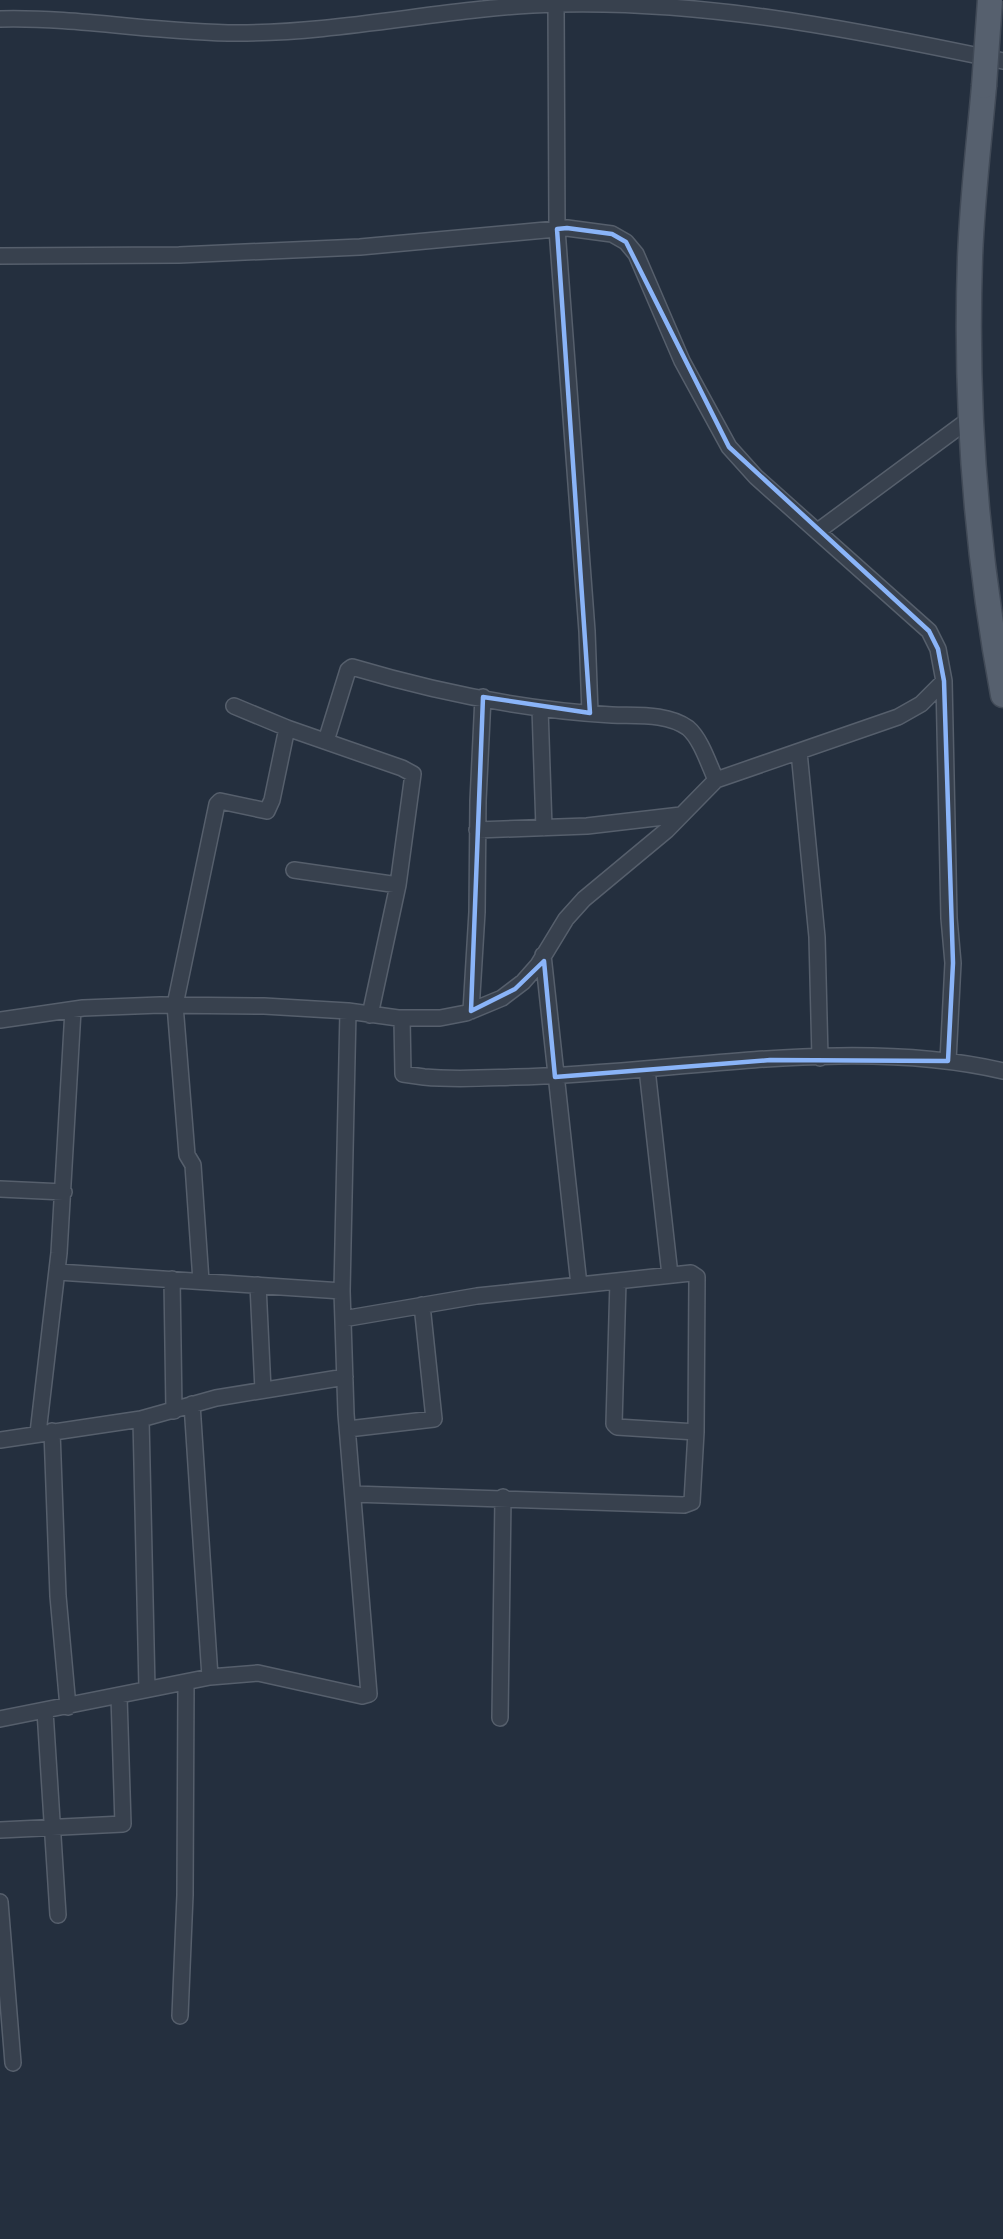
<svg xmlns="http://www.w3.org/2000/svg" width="1003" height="2239" font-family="Poppins,sans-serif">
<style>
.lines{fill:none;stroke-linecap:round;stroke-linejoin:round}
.street-casing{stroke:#565f6c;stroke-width:18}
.primary-casing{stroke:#414a57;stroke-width:27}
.street{stroke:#38414e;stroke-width:15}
.primary{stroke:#56606e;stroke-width:24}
.primary-bridge-casing{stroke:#414a57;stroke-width:27;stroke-linecap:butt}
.primary-bridge{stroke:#56606e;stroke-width:24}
.marked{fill:none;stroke:#8ab4f8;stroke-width:4.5;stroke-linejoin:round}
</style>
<rect width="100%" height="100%" fill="#242f3e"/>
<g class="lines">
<g class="street-casing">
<path id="street" d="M556 4 557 229 587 631 590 713
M0 19C79 17 159 33 238 33 345 33 449 7 556 4 707 0 856 30 1003 61
M0 256 179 255 360 247 567 228 612 234 626 242 636 254 682 361 729 447 756 477 929 631 938 649 944 681 949 918 953 963 948 1061
M818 531 971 418
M234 706 287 728 402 768 413 774 398 885 370 1015
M540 708 544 828
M326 741 348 670 352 667C436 692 525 710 612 715 637 716 667 713 688 728 701 739 709 765 716 780
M799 752 817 937 820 1058
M477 830 587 826 681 815
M294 870 398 885
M543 955 579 1285
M471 1011 477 912 478 801 483 697
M402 1019 403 1074 424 1077C454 1080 484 1078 515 1077 673 1074 847 1035 1003 1071
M0 1020 83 1008 160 1005 264 1006 348 1011 398 1018H440L466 1013 502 998 523 982 538 965 566 919 584 899 667 830 716 780 898 717 921 704 944 681
M647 1069 670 1275
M0 1189 64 1192
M58 1272 342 1291
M172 1279 174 1411
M201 1281 193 1165 187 1155 175 1005 217 804 220 801 267 811 272 800 287 728
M618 1281 614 1424 617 1427 696 1432
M258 1285 263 1390
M343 1319 477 1296 691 1273 697 1277 696 1432 692 1502 684 1505 353 1494
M192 1404 210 1677
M141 1419 147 1689
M348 1429 434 1419 422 1305
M52 1431 58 1596 68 1707
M38 1433 59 1253 73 1010
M0 1440 141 1419 216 1398 345 1377
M45 1711 58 1915
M500 1718 503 1497
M0 1719 210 1677 258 1673 362 1696 369 1694 346 1414 342 1291 348 1011
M0 1830 123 1824 119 1696
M0 1902 13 2063
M180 2016 185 1895 186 1682"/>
</g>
<g class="primary-casing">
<path id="primary" d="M984 86C979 143 972 200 970 258 965 404 976 551 1003 695"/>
</g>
<use href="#street" class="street"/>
<use href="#primary" class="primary"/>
<g class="primary-bridge-casing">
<path id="primary-bridge" d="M984 86 990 0"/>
</g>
<use href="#primary-bridge" class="primary-bridge"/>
</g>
<path class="marked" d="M567 228 612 234 626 242 729 447 929 631 938 649 944 681 953 963 948 1061 770 1060 555 1077 544 961 515 989 471 1011 483 697 590 713 557 229Z"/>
</svg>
